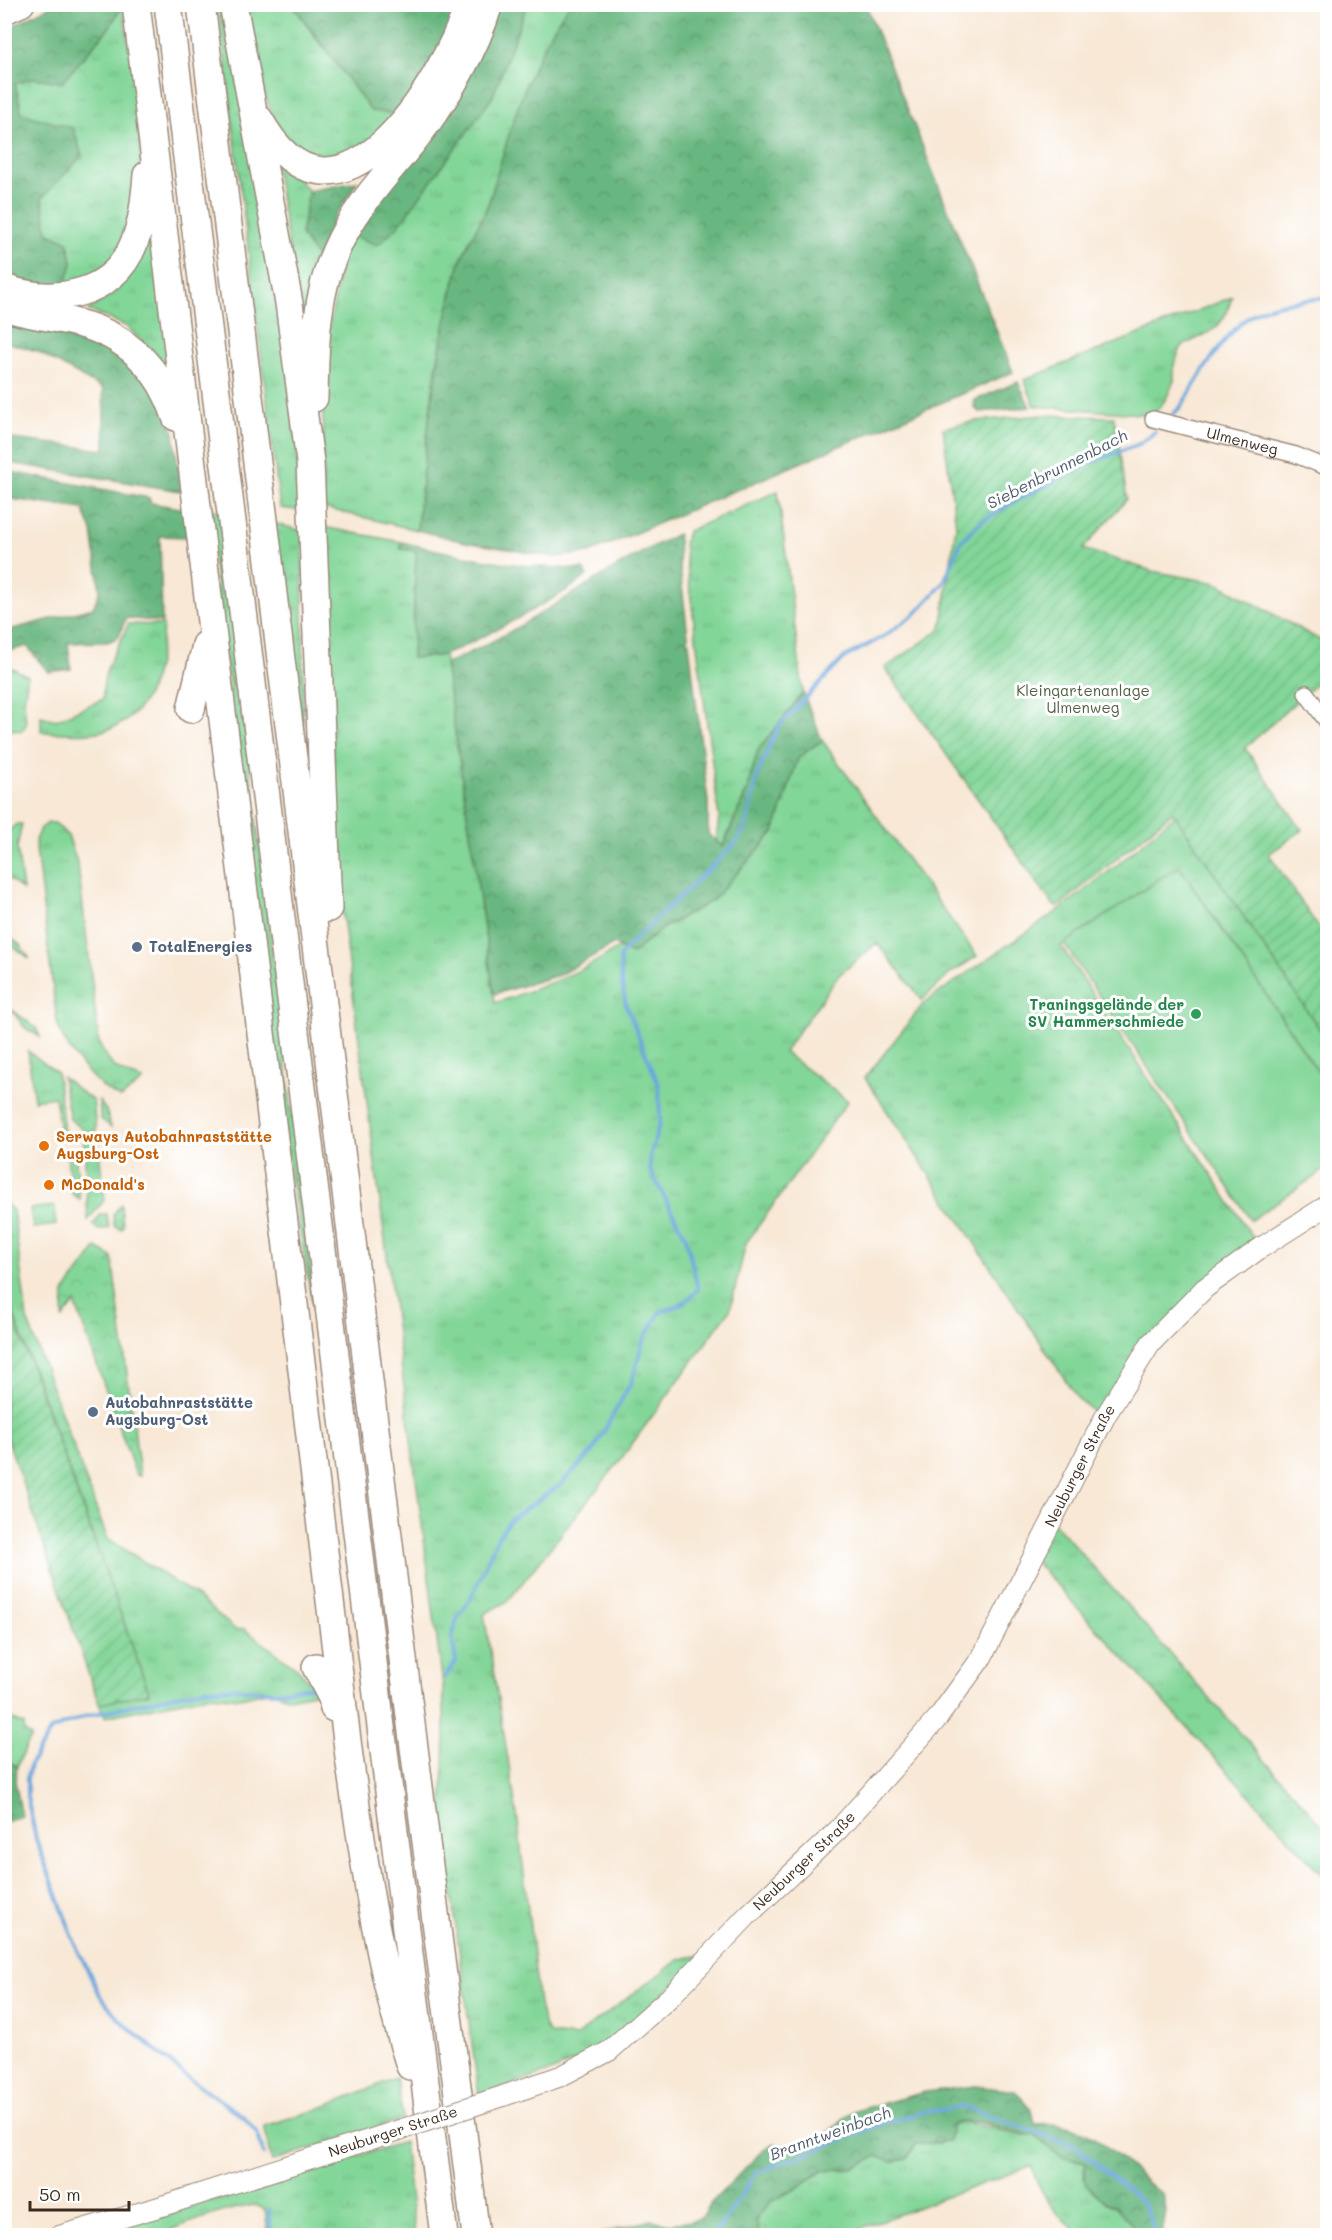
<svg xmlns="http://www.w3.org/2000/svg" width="1332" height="2240" font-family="Mali,sans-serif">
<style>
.grass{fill:url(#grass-tufts);stroke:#5e805b;stroke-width:1.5}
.forest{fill:url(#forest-crowns);stroke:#52704f;stroke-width:1.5}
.park{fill:url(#park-crowns);stroke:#5e805b;stroke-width:1.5}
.garden{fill:url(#garden-furrows);stroke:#5e805b;stroke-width:1.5}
.pitch{fill:#82d698;stroke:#5e805b;stroke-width:1.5}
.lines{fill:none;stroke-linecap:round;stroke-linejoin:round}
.stream{stroke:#6aa6db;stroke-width:4}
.minor-casing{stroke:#9a897a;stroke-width:18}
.tertiary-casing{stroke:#9a897a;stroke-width:22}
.primary-casing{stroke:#9a897a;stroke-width:27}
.motorway-casing{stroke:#9a897a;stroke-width:30}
.minor{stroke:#fff;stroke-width:15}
.tertiary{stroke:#fff;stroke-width:20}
.primary{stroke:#fff;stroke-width:24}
.motorway{stroke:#fff;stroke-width:27}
.tertiary-bridge-casing{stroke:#9a897a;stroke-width:22;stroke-linecap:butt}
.tertiary-bridge{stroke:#fff;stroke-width:20}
.service-dot{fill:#5c6f8a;stroke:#fff;stroke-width:2}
.leisure-dot{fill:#2e9e5b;stroke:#fff;stroke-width:2}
.food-dot{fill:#e8710a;stroke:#fff;stroke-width:2}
.labels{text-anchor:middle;stroke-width:6;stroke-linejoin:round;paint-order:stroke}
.street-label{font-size:15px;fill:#3b2a1e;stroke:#fff}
.park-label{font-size:15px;fill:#505e43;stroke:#fff}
.service-label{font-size:15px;font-weight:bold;fill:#4e5e75;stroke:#fff;text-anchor:start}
.leisure-label{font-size:15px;font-weight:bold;fill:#27864d;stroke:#fff;text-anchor:end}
.food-label{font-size:15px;font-weight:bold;fill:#c56008;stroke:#fff;text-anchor:start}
.water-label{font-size:16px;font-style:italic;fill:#4e5c6a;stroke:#fff}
</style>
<defs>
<pattern id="grass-tufts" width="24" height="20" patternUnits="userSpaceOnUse" patternTransform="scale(1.5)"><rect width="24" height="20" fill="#82d698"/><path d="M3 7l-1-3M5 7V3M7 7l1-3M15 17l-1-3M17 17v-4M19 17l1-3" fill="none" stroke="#71b883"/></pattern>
<pattern id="forest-crowns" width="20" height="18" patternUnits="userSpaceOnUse" patternTransform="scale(1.5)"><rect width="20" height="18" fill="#69b780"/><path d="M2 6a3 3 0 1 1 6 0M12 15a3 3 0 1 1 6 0" fill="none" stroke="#589568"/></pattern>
<pattern id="park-crowns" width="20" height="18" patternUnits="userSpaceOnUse" patternTransform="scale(1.5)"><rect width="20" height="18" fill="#82d698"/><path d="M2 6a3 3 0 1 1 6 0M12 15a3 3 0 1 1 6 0" fill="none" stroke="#71b883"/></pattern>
<pattern id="garden-furrows" width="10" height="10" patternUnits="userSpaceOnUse" patternTransform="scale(1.5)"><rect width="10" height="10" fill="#82d698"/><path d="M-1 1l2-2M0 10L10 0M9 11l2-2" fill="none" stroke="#71b883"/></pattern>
</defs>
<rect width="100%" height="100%" fill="#fff"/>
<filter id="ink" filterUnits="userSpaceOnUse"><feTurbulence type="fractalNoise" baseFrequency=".0167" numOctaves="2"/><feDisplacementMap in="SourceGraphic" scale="12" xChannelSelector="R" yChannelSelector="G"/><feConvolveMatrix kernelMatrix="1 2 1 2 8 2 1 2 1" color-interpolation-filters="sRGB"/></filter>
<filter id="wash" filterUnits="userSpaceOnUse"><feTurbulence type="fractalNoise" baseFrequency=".008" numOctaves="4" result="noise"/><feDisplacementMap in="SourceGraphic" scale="24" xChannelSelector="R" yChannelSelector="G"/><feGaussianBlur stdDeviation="1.35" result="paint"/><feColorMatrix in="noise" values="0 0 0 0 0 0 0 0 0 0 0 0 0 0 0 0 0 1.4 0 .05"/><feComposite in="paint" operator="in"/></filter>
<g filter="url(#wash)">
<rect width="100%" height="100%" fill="#f8e8d5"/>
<path class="grass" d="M123 5C130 60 148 142 137 196 133 218 122 240 115 261L64 290 72 263 68 242 47 232 42 198 82 155 73 128 22 114 15 83 34 78 62 82 108 29Z
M218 5H226L273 235 304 511 280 508Z
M249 5H293L320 44 400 114C383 132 360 150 335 153 328 154 318 156 312 154 261 137 254 49 249 5Z
M527 5H570C528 60 510 130 491 196 484 220 466 242 459 266 434 352 426 441 417 530L323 508V398L326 343 345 244 492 98Z
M273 154 309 191 301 234 317 258 306 348Z
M155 224 175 379 159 357 126 326 88 310 116 292 126 278Z
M1232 297C1222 332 1211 331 1182 346L1174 364V381L1166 399 1153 415 1035 406 1024 380Z
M778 491 803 693 758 750 747 790 722 847 716 840 719 817 684 544 688 531Z
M207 508 219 511 320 1347 291 1180Z
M273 523 303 531V735Z
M323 527 401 542 402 549 416 551 412 658 444 655 495 1003C539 988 579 974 618 948L632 953 663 928 713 900 774 832 798 758 822 740 977 956 951 973 922 1000 877 943 839 975 784 1052 848 1101 746 1243 730 1310 618 1463 508 1601 484 1614 517 1814 539 2005 545 2027 550 2034 575 2037 680 1959 706 1954 606 2047 558 2069 479 2096 442 1824 445 1733 443 1686 339 887Z
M128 624 163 625C160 667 151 720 102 731 83 736 60 732 41 732V716L56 720 103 699C102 664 117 654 128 624Z
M4 664 28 676 24 700 26 724 22 731 9 729 5 714Z
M1175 815 1327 1040V1085L1179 866 1061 946 1258 1245 1202 1285 1098 1415 1078 1399 865 1078 924 1003 1059 910 1117 865Z
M48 823H55L68 836 78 865 99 1043C109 1067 119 1073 143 1080L121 1098C96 1088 64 1048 57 1022L35 840 40 829Z
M17 824H22L17 847 23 890 5 876V833Z
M5 933 20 945 30 959 9 943Z
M11 1009 36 1028 40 1037 25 1028Z
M28 1051 57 1073 64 1132H60L55 1097 34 1100Z
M62 1077 93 1101 96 1131 86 1132 70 1119Z
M99 1101 106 1110 111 1127 101 1119Z
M97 1137 105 1199 88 1220 84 1141Z
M66 1148 75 1154 80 1199 72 1194Z
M4 1202 13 1210 27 1319 107 1538 195 1595 236 1630 244 1629 298 1669 318 1692 290 1698 271 1691 240 1698 212 1695 105 1717 99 1704 149 1693 5 1290Z
M121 1204 123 1226 121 1229 114 1226 113 1215Z
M101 1214H107L109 1228 98 1230 93 1225Z
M1051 1519 1327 1831V1880L1032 1558Z
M4 1717 24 1724V1731L31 1737 17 1766 5 1761Z
M396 2078 403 2119 272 2161 264 2126 316 2110Z
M965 2122 1020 2135H1034L1060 2157 1086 2162 1084 2174 1107 2203 1115 2206 1128 2217 1143 2235H1081C1056 2215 1041 2196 1031 2166L842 2235H758L757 2218 770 2202 792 2191 824 2170 835 2168 845 2170 877 2156 892 2161 907 2159 916 2144 941 2143 949 2135 952 2125Z
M404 2142 415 2235H268L265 2209 254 2205 228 2210 185 2224 159 2235 93 2236Z"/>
<path class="forest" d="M570 4 866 5 1013 372 589 553 555 557 465 542 417 530C426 441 435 352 459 266 466 242 484 220 491 196 510 130 528 60 570 4Z
M52 5H123L108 29 62 82 34 78 15 83 22 114 73 128 82 156 42 198 47 232 68 242 72 263 64 290 5 280V30Z
M293 5H464L400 114 371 111Z
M496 5H527L492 98 399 225 378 245 352 236Z
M357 182 334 218 317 258 301 235 309 191Z
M4 317 75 331 149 372 172 419 181 491 5 462V438L105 450 103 389 37 351 5 342Z
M1018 382 1030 407 979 412 974 407 975 400Z
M5 471 149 498 151 503 185 509 187 537 160 536 162 622 126 618 118 638 107 642 68 643 71 669 48 672 27 646 5 652V631L93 608 100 590 92 531 83 509 5 498Z
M678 534 679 561 708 802V834L723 847 747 790 758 750 803 693 822 740 798 758 774 832 713 900 663 928 632 954 614 944 559 975 494 994 445 664C528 629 598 572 678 534Z
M401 542C461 556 522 569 583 569L587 575C576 589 466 647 445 654 435 658 423 657 412 658L416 551 401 549Z
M5 1761 17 1766 15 1781 22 1817 5 1822Z
M976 2086 1015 2091 1030 2108 1035 2124C1094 2118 1121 2164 1163 2196L1166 2210 1162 2235H1143L1115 2206 1107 2203 1086 2185 1084 2180 1086 2162 1060 2157 1034 2135C1009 2135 976 2113 952 2125L949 2141 916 2144 907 2159 892 2161 877 2156 853 2168 824 2170 792 2191 770 2202 757 2218 758 2235H597L651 2220 669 2224 693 2221 702 2217 711 2203 762 2151 774 2144 791 2147 824 2136 849 2114 862 2109 925 2092Z"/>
<path class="park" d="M54 1206 56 1225 33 1228 30 1209Z
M96 1248 112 1257 140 1475H136L75 1303 63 1318 64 1293Z"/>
<path class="garden" d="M1043 415 1114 417 1127 499 1083 549 1152 571 1217 583 1327 644V674L1245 748 1302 830 1269 854 1327 940V1040L1173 812 1058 907 1053 905 885 668 941 629 956 526 943 428 976 421Z
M4 1290 149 1693 99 1704 5 1432Z"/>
<path class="pitch" d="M1179 866 1327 1085V1168L1251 1220 1064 944Z"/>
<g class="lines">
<path class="stream" d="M1173 414 1180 408C1200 377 1229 322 1263 309 1284 301 1306 301 1328 297
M445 1677 456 1662 452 1638 457 1619 472 1596 498 1537 510 1520 560 1485 593 1451 632 1381 643 1341 661 1311C677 1308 687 1302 698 1289L686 1238 650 1170V1157L660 1121 659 1086 626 1005 621 979 620 956 634 940 734 845 745 828 758 773 778 727 845 657 883 637 915 614 943 584 962 540 982 521 1016 501 1088 464 1139 444 1155 432
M264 2154 257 2133 245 2118 186 2076 135 2033 117 2017 100 1995 76 1946 36 1839 27 1796V1778L30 1765 51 1730 86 1716 204 1689 230 1688 275 1692 316 1686
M269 2210 271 2236
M710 2236 720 2227 756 2173 888 2122 924 2112 965 2107 1075 2146 1143 2203 1157 2236"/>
</g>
</g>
<g filter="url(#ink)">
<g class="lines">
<g class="minor-casing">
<g id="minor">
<path id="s1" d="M1153 419 1296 455 1328 468"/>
<path d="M1306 693 1328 723"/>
</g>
</g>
<g class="tertiary-casing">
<g id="tertiary">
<path id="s2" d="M503 2096 561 2076 609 2051 670 1997 747 1916 838 1830 937 1719 982 1657 1106 1415 1151 1343 1205 1288 1262 1247 1328 1205"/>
<path d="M59 2236 159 2207 381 2136"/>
</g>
</g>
<g class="primary-casing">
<path id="primary" d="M4 12 22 4"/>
</g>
<g class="motorway-casing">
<path id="motorway" d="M136 4 349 1757C364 1861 378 1966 410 2066
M168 4 444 2236
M201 4 409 1708 476 2236
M233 4 289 303 310 462 328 908
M259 119C336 258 443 83 469 4
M4 288C53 305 113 297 134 243 143 222 145 197 147 175
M4 307C28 315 53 317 77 323 127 335 160 369 176 417
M314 398C315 349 315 296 336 250 354 209 384 177 412 143 445 101 473 56 489 4
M191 709 206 645
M316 1667 332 1698 334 1708"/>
</g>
<use href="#minor" class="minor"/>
<use href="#tertiary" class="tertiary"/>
<use href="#primary" class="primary"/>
<use href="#motorway" class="motorway"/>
<g class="tertiary-bridge-casing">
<path id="tertiary-bridge" d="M381 2136 503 2096"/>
</g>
<use href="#tertiary-bridge" class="tertiary-bridge"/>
</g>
</g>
<g class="service-dot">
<circle cx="137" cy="947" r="6"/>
<circle cx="93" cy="1412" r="6"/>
</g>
<circle class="leisure-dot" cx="1196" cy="1014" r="6"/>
<g class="food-dot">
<circle cx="44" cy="1146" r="6"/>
<circle cx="49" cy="1185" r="6"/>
</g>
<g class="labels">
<g class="street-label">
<text dy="5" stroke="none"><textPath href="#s1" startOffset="92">Ulmenweg</textPath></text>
<text dy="5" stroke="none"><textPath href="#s2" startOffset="874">Neuburger Straße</textPath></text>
<text dy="5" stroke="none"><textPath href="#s2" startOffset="388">Neuburger Straße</textPath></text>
<text transform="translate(393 2132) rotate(-18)" y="5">Neuburger Straße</text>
</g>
<g class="park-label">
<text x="1083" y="696">Kleingartenanlage<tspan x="1083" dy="17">Ulmenweg</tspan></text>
</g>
<g class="service-label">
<text x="149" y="952">TotalEnergies</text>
<text x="105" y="1408">Autobahnraststätte<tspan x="105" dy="17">Augsburg-Ost</tspan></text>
</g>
<g class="leisure-label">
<text x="1184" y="1010">Traningsgelände der<tspan x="1184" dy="17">SV Hammerschmiede</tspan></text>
</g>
<g class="food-label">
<text x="56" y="1142">Serways Autobahnraststätte<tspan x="56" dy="17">Augsburg-Ost</tspan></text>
<text x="61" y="1190">McDonald's</text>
</g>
<g class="water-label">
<text transform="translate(1057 469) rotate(-27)" y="6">Siebenbrunnenbach</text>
<text transform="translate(830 2133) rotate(-20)" y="6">Branntweinbach</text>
</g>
</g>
<rect width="1332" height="2240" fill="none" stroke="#fff" stroke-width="24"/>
<path d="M30 2201v9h99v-9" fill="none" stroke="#3b2a1e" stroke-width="3"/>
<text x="39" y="2201" font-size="18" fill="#3b2a1e" stroke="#ffffff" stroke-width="4.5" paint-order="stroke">50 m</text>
</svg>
